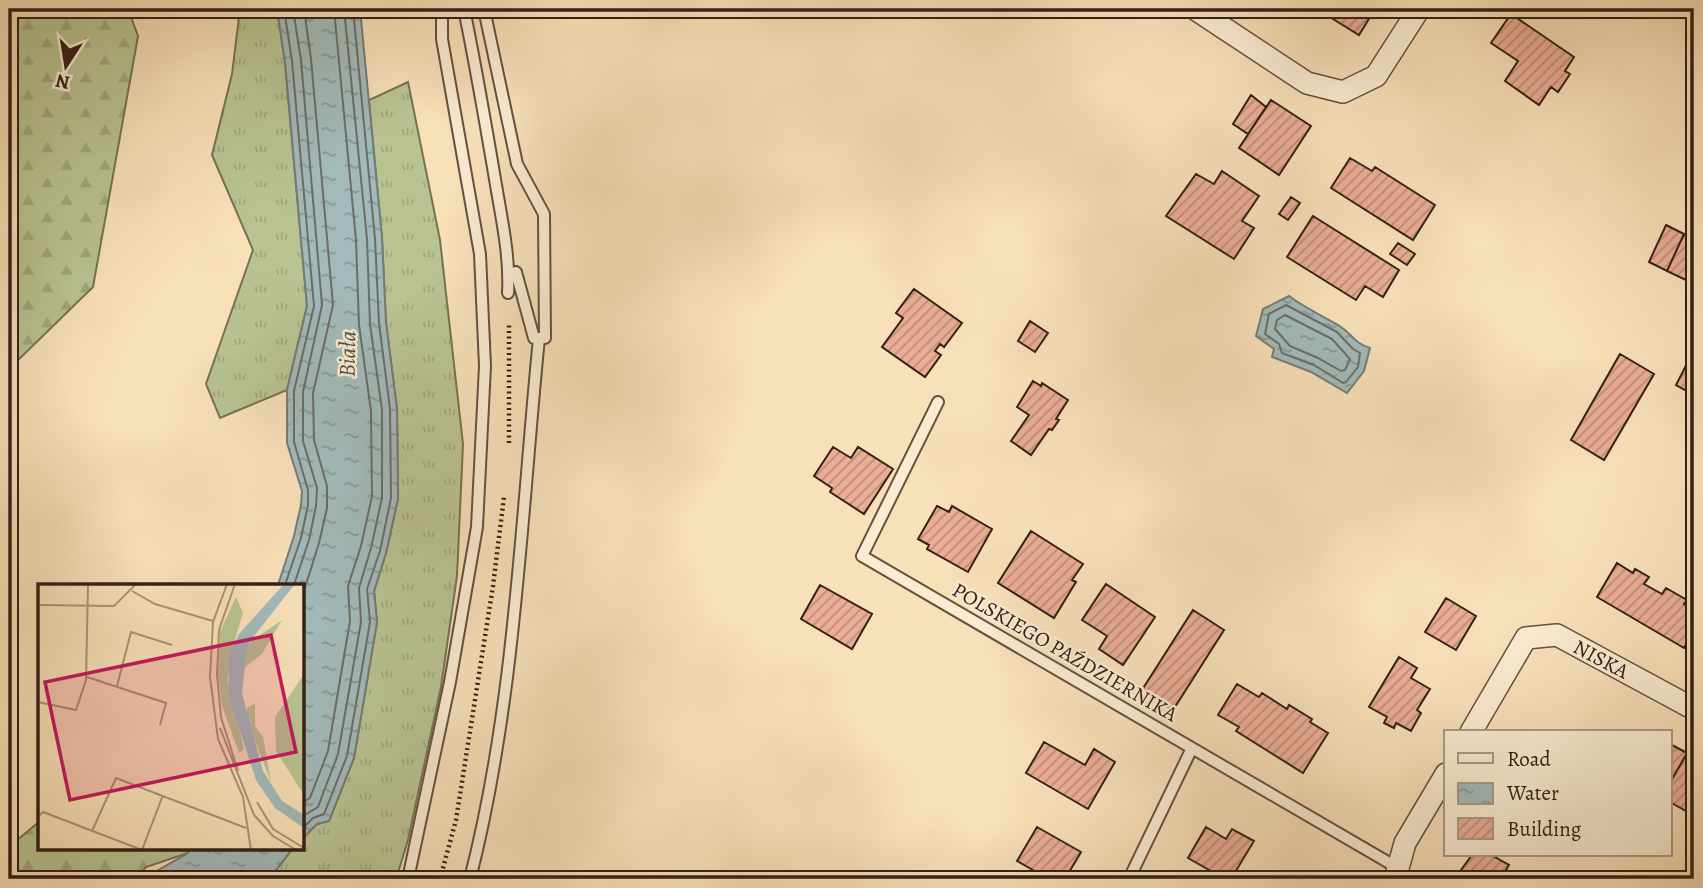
<svg xmlns="http://www.w3.org/2000/svg" width="1703" height="888" font-family="Alegreya,serif">
<style>
.grass{fill:url(#grass-tufts);stroke:#767254;stroke-width:2}
.forest{fill:url(#forest-firs);stroke:#767254;stroke-width:2}
.water{fill:url(#water-ripples);stroke:#767c78;stroke-width:2}
.lines{fill:none;stroke-linecap:round;stroke-linejoin:round}
.shore{stroke:#6b6d68;stroke-width:2}
.building{fill:url(#building-hatch);stroke:#342016;stroke-width:2}
.service-casing{stroke:#65503f;stroke-width:14}
.minor-casing{stroke:#65503f;stroke-width:24}
.path{stroke:#342016;stroke-width:4.5;stroke-dasharray:2 3.5;stroke-linecap:butt}
.service{stroke:#faebd2;stroke-width:10}
.minor{stroke:#faebd2;stroke-width:21}
.labels{text-anchor:middle;stroke-width:5;stroke-linejoin:round;paint-order:stroke}
.street-label{font-size:21px;fill:#342016;stroke:#faebd2}
.water-label{font-size:23px;font-style:italic;fill:#554e47;stroke:#faebd2}
.inset-road{fill:none;stroke:#aa9378;stroke-width:2}
.view{fill:#c2185b;fill-opacity:0.15;stroke:#c2185b;stroke-width:3.5}
.inset-edge{fill:none;stroke:#342016;stroke-width:3.5}
</style>
<defs>
<pattern id="grass-tufts" width="24" height="20" patternUnits="userSpaceOnUse" patternTransform="scale(1.75)"><rect width="24" height="20" fill="#b9c392"/><path d="M3 7l-1-3M5 7V3M7 7l1-3M15 17l-1-3M17 17v-4M19 17l1-3" fill="none" stroke="#a0a77d"/></pattern>
<pattern id="forest-firs" width="22" height="20" patternUnits="userSpaceOnUse" patternTransform="scale(1.75)"><rect width="22" height="20" fill="#b9c392"/><path d="M5 1l3.5 6h-7zM16 11l3.5 6h-7z" fill="#a0a77d"/></pattern>
<pattern id="water-ripples" width="26" height="14" patternUnits="userSpaceOnUse" patternTransform="scale(1.75)"><rect width="26" height="14" fill="#a2baba"/><path d="M2 4q2-2 4 0t4 0M15 11q2-2 4 0t4 0" fill="none" stroke="#859796"/></pattern>
<pattern id="building-hatch" width="6" height="6" patternUnits="userSpaceOnUse" patternTransform="scale(1.75)"><rect width="6" height="6" fill="#eaad95"/><path d="M-1 1l2-2M0 6l6-6M5 7l2-2" fill="none" stroke="#be8c79"/></pattern>
</defs>
<rect width="100%" height="100%" fill="#f8e0b9"/>
<filter id="stains"><feTurbulence type="fractalNoise" baseFrequency=".00286" numOctaves="4"/><feColorMatrix values="0 0 0 0 .2 0 0 0 0 .09 0 0 0 0 .02 0 0 0 .5 -.17"/></filter>
<radialGradient id="worn" r=".72"><stop offset=".6" stop-color="#630" stop-opacity="0"/><stop offset="1" stop-color="#630" stop-opacity=".3"/></radialGradient>
<path class="grass" d="M240 9H277L285 62 307 306 287 390 220 418 206 384 253 250 212 155 232 74Z
M408 82 440 240 463 444 457 576 441 687 408 840 396 879H269L293 848H303V838L317 824 329 821 354 758 377 622 374 591 386 553 398 499 397 409 386 323 382 238 369 100Z"/>
<path class="forest" d="M9 9H128L138 36 93 287 9 369Z
M40 821V848H190L188 853 146 867 136 879H9V847Z"/>
<path class="water" d="M277 9H360L382 238 386 323 397 409 398 499 386 553 374 591 377 622 354 758 329 821 317 824 303 838V585H278L294 536 301 505 302 491 287 443V390L307 306 285 62Z
M1289 296C1305 308 1321 315 1338 325 1352 333 1353 343 1370 348L1364 371 1347 393 1311 372 1272 357 1274 349 1256 336 1263 309Z
M190 848H293L269 879H151L155 872 188 853Z"/>
<g class="lines">
<path class="shore" d="M284 9 292 61 314 306 294 391V442L308 490V505L301 538 285 585
M293 9 301 60 322 305 303 392V441L317 488 316 506 309 540 294 585
M1286 305 1337 332 1353 349 1360 353 1358 367 1346 382 1343 383 1314 365 1282 353 1279 344 1265 334 1269 314Z
M1285 315 1332 339 1350 359 1345 370 1341 371 1318 358 1290 346 1275 329 1277 320Z
M303 594 319 543 327 508V486L314 440 313 393 333 305 311 59 304 9
M303 802 310 798 328 751 350 621 348 586 361 546 372 496 371 411 359 325 356 240 334 9
M303 816 318 807 338 754 361 622 359 588 371 548 382 498V410L370 324 367 239 344 9
M303 828 313 818 324 814 347 756 370 622 367 589 380 551 391 498 390 409 379 323 375 239 353 9"/>
</g>
<path class="building" d="M1321 9H1375L1359 35 1320 11Z
M1511 14 1574 57 1565 71 1570 74 1558 92 1551 87 1539 105 1505 81 1518 61 1491 43Z
M1251 95 1266 107 1248 134 1233 124Z
M1271 100 1311 126 1279 175 1239 148Z
M1350 158 1372 171 1375 167 1435 205 1413 240 1331 188Z
M1222 171 1259 196 1242 221 1254 228 1234 259 1166 216 1196 174 1214 184Z
M1291 197 1300 203 1288 220 1279 214Z
M1313 216 1399 270 1383 297 1365 286 1356 300 1287 257Z
M1666 225 1684 234 1667 271 1649 262Z
M1684 234 1694 239V284L1667 271Z
M1398 243 1415 254 1407 265 1390 254Z
M914 289 962 323 944 347 940 344 935 351 941 355 925 377 882 347 903 318 896 313Z
M1030 321 1048 333 1035 352 1018 341Z
M1694 350V395L1676 385Z
M1620 354 1654 374 1604 460 1571 440Z
M1033 381 1041 386 1042 383 1068 400 1056 419 1059 420 1052 430 1049 429 1031 455 1011 441 1029 415 1017 407Z
M833 447 851 458 858 447 893 469 864 514 830 492 832 488 814 476Z
M937 506 949 512 952 506 992 529 968 572 927 549 929 545 918 539Z
M1031 531 1083 564 1072 580 1076 582 1054 618 998 583Z
M1617 563 1633 573 1635 569 1649 577 1644 584 1662 594 1666 588 1687 600 1684 604 1694 610V631L1684 648 1597 597Z
M1106 584 1155 617 1123 665 1099 649 1107 636 1082 620Z
M820 585 872 614 852 649 801 619Z
M1446 598 1476 616 1456 650 1425 632Z
M1193 610 1224 630 1173 710 1142 690Z
M1399 657 1417 668 1411 678 1430 689 1417 710 1421 713 1411 731 1396 723 1394 728 1384 723 1387 717 1369 707Z
M1237 684 1259 697 1262 693 1287 709 1289 705 1312 719 1310 722 1328 733 1303 773 1236 731 1239 727 1218 715Z
M1044 742 1085 765 1094 749 1115 762 1088 809 1026 773Z
M1670 744 1687 753 1670 783Z
M1687 753 1694 758 1693 815 1670 802V783Z
M1037 827 1081 852 1065 879H1049L1017 861Z
M1206 827 1226 839 1232 829 1254 841 1231 879H1225L1188 858Z
M1472 855H1491L1509 865 1501 879H1460L1456 877Z"/>
<g class="lines">
<g class="service-casing">
<path id="service" d="M464 9C476 67 486 126 496 185 502 221 510 257 508 293
M509 274 516 272 534 338H539
M938 402 862 556 1398 868
M408 879 450 682 477 527 485 366 480 254 442 39V9
M470 879C515 703 521 519 539 338H545L544 214 517 164 484 9
M1129 879 1192 748"/>
</g>
<g class="minor-casing">
<path id="minor" d="M1195 9 1307 83 1343 92 1376 76 1419 9
M1471 732 1526 638 1557 635 1694 709
M1395 879 1405 843 1446 774"/>
</g>
<path class="path" d="M509 443V323
M440 879 456 820 493 586 504 497"/>
<use href="#service" class="service"/>
<use href="#minor" class="minor"/>
</g>
<g class="labels">
<g class="street-label">
<text transform="translate(1065 652) rotate(30)" y="7">POLSKIEGO PAŹDZIERNIKA</text>
<text transform="translate(1601 659) rotate(28)" y="7">NISKA</text>
</g>
<g class="water-label">
<text transform="translate(347 354) rotate(-89)" y="8">Biała</text>
</g>
</g>
<g transform="translate(38 584)">
<rect width="266" height="266" fill="#f8e0b9"/>
<path d="M198 13 205 29 193 68 190 96 206 165 201 169 184 122 180 90 182 48ZM217 119V142L225 153 233 198 209 136V124Z" fill="#b9c392"/>
<path d="M244 36 224 70 206 84 209 60ZM266 90V211L238 167 237 133Z" fill="#b9c392"/>
<path d="M246 0H257L209 61 204 110 225 187 244 217 266 231V244L237 224 218 196 191 113V69L201 50Z" fill="#a2baba"/>
<path class="inset-road" d="M189 0 175 38 172 93 180 155 205 213 213 266M197 0 181 46 179 90 183 133 200 187M94 7 117 20 175 37M0 21 76 22 98 0M49 93 128 119 122 141M79 102 93 48 134 61M0 118 38 126 48 96 50 0M182 144 216 231 235 252 258 266M219 218 235 245 266 264M0 233 5 228 104 266 125 211M54 247 78 194 208 244"/>
<path class="view" d="M233 51 258 168 32 216 7 98Z"/>
<rect width="266" height="266" class="inset-edge"/>
</g>
<rect width="1703" height="888" fill="none" stroke="#f8e0b9" stroke-width="35"/>
<rect x="10" y="10" width="1682" height="867" fill="none" stroke="#342016" stroke-width="3.5"/>
<rect x="18" y="18" width="1668" height="853" fill="none" stroke="#342016" stroke-width="2"/>
<rect x="1444" y="730" width="228" height="126" fill="#faebd2" stroke="#ab9a87" stroke-width="2"/>
<rect x="1458" y="753" width="35" height="10" fill="#faebd2" stroke="#ab9a87" stroke-width="2"/>
<text x="1507" y="766" font-size="21" fill="#342016">Road</text>
<rect x="1458" y="783" width="35" height="21" fill="url(#water-ripples)" stroke="#ab9a87" stroke-width="2"/>
<text x="1507" y="800" font-size="21" fill="#342016">Water</text>
<rect x="1458" y="818" width="35" height="21" fill="url(#building-hatch)" stroke="#ab9a87" stroke-width="2"/>
<text x="1507" y="836" font-size="21" fill="#342016">Building</text>
<g transform="translate(66 66) rotate(192)" stroke="#faebd2" stroke-width="5" paint-order="stroke">
<path d="M0-5L12 26L0 18L-12 26Z" fill="#342016"/>
<text y="-10" font-size="19" font-weight="bold" text-anchor="middle" fill="#342016">N</text>
</g>
<rect width="100%" height="100%" filter="url(#stains)"/>
<rect width="100%" height="100%" fill="url(#worn)"/>
</svg>
